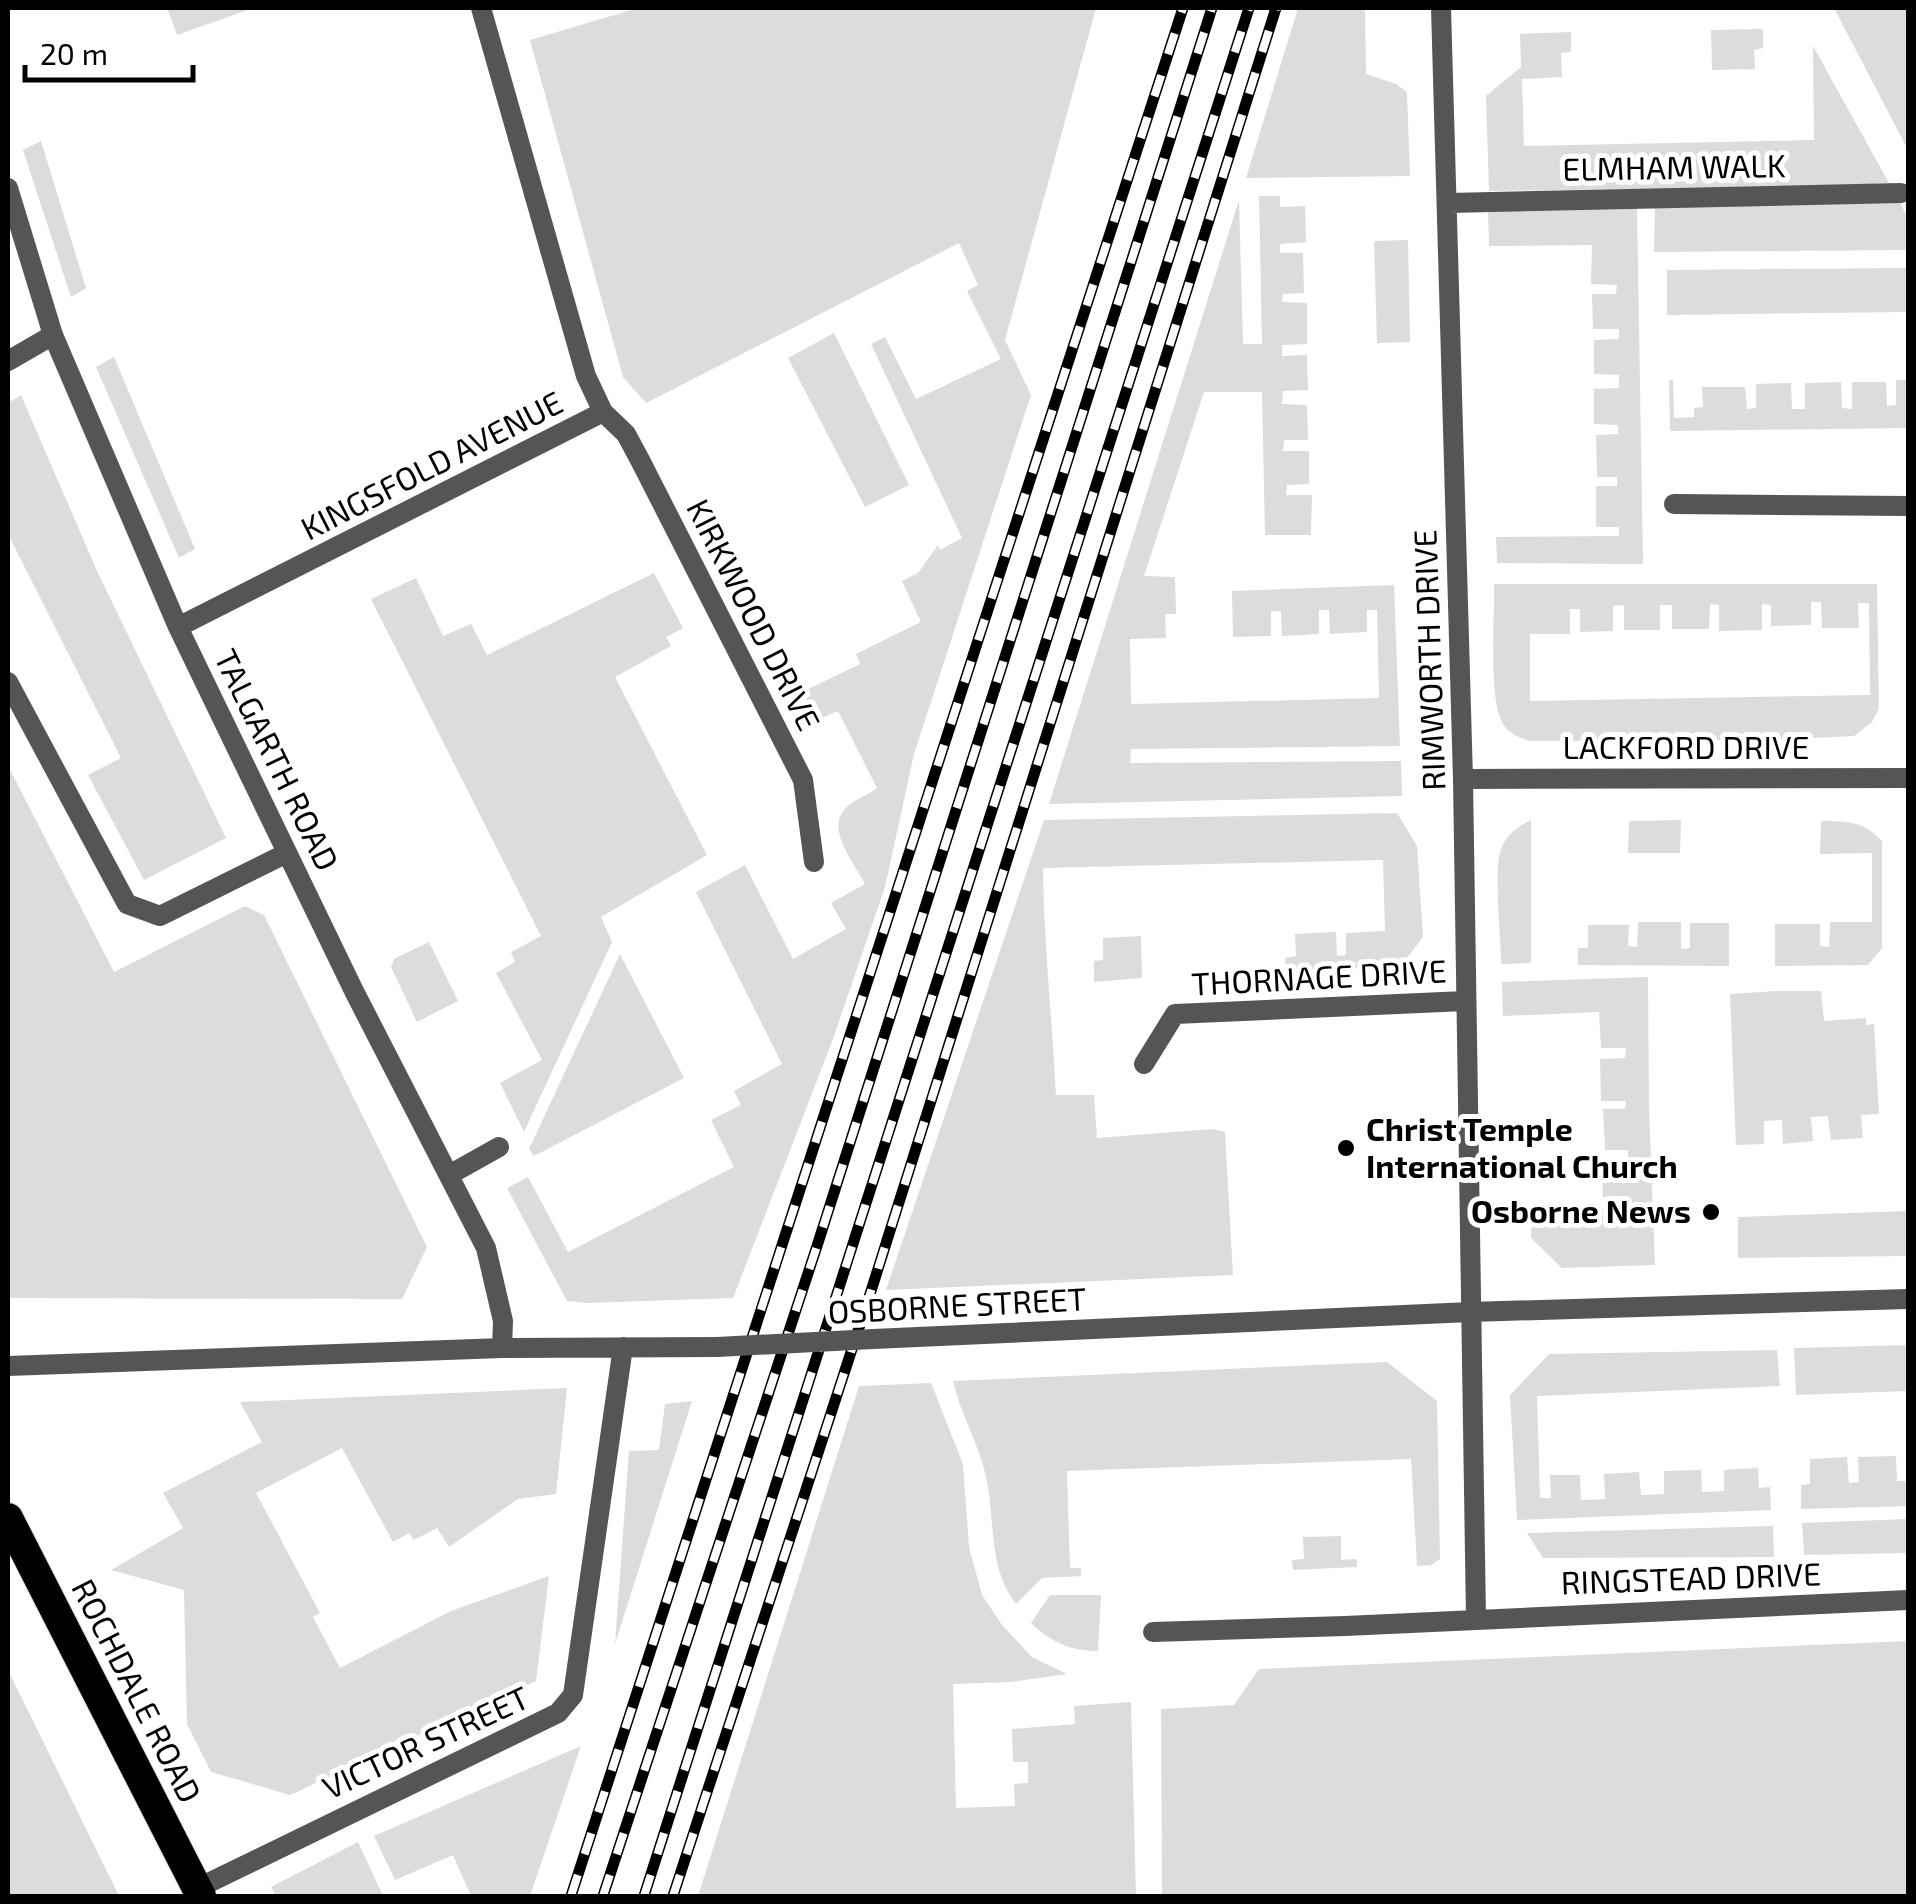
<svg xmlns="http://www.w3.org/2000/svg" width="1916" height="1904" font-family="'Exo 2',sans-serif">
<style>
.green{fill:#dcdcdc;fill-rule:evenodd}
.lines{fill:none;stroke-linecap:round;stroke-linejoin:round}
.highway-casing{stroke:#dbdbdb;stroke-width:32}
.lane{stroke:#555;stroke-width:20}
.street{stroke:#555;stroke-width:20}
.highway{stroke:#000;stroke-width:30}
.rail-casing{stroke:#000;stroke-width:11}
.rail{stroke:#fff;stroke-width:8;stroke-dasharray:22;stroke-linecap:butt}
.street-bridge{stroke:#555;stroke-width:20}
.poi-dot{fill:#000;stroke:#fff;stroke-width:4}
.labels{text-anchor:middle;stroke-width:10;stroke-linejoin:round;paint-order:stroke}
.street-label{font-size:32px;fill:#000;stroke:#fff}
.poi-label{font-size:32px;font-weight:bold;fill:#000;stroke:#fff;text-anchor:start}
</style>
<rect width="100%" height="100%" fill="#fff"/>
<path class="green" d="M167 8H253L177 35Z
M638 8H1096L1005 340 1031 395 914 754 885 887 833 1039 733 1298 586 1303 567 1301 507 1188 528 1177 568 1252 734 1167 711 1120 741 1105 734 1091 782 1064 696 892 745 865 793 959 846 929 831 903 865 884C856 866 826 830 844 810 851 801 868 795 877 788L838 711 809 724 796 695 860 664 856 654 921 622 902 581 918 573 938 545 940 550 962 538 871 344 885 337 916 399 1001 359 967 291 978 285 959 243 646 403 623 377 530 40Z
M1298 8H1365L1366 74 1396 84 1407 92 1410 176 1246 178Z
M1834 8H1908V150Z
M1763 29V48L1754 50 1755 69 1712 70 1711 30Z
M1571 32V52L1561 53 1562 77 1522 79 1524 146 1814 140 1813 46 1889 183 1816 187 1489 191 1486 96 1521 67 1520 34Z
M41 141 86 288 71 297 23 150Z
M1259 196H1280V207L1305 206 1306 242 1280 244V253H1303L1304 293 1283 294 1282 302 1307 303V344L1282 345V356L1307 355 1308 390 1283 391 1282 404 1307 405 1308 440H1284L1283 451H1309V484L1287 485 1286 495H1312L1311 535H1265L1262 392H1204L1144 576 1175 577 1176 614H1165L1166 638 1130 639 1131 704 1379 698 1377 610H1367V632L1330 634 1329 610H1319V634L1282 636 1281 611H1271V636L1233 637 1232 591 1394 585 1400 746 1131 749 1130 763 1401 761 1402 796 1049 804 1239 200 1243 344H1262Z
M1899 199 1908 220V250L1654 252 1655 208Z
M1637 207 1643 564 1497 563 1496 537 1619 536V527H1596V486H1617V477H1597L1596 435 1618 434V425L1594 424V389L1619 388V375L1594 374V340L1619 339V329H1593L1592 294H1616L1617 285 1591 284 1592 245 1489 246 1488 210Z
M1408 240 1410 342 1377 343 1374 241Z
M1908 268V312L1667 315V270Z
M834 333 909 485 865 507 788 358Z
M114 357 195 549 179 558 96 367Z
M1673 380 1674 418 1694 417V408L1703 407 1702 387H1745L1747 409 1756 408V384L1791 383 1792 409H1805V383L1841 382 1842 408 1852 409V382H1886L1887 406 1896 405V380H1908V428L1670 431 1669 380Z
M21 395 97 571 226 838 144 880 88 775 121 758 8 534V403Z
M654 573 683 628 666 637 671 646 615 677 707 855 601 917 612 942 524 1132 500 1083 542 1060 496 973 515 962 511 952 541 936 371 599 416 578 443 636 471 624 487 655Z
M1494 584H1877L1879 708 1872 722 1854 736 1772 740 1529 741C1519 737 1509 734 1503 724 1488 699 1495 617 1494 584ZM1811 602H1821L1822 628H1859L1858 603H1869L1870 695 1530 701V634H1570V609H1580V632L1613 631V606L1624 605V630H1660V605H1672V629H1709L1710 604 1719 605V631L1762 630V604L1771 605V626L1811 625Z
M8 766 114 972 245 906 264 915 427 1247 402 1299 8 1298Z
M1397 813 1417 846 1423 937 1401 966 1286 973 1285 958 1296 956 1295 934 1336 932 1337 956 1346 955V933L1385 931 1383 860 1043 868C1044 945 1052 1019 1056 1095H1094L1097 1138 1213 1129 1225 1132 1233 1275 886 1290 1044 820Z
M1531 820V963L1501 964C1501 937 1494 876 1500 853 1504 837 1516 827 1531 820Z
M1681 820 1680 853H1628L1629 821Z
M1821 821C1846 821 1864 821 1882 841V948L1868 965 1775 966V924H1820V946L1829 947 1830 922H1872V853L1820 854Z
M1638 922H1681V949L1690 948V923H1729V966L1578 965V948H1588V925H1629L1628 946 1637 947Z
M1141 936 1142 978 1094 982V961L1103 960V938Z
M429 942 458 1001 417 1022 391 967 394 959Z
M620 954 684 1078 534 1156 529 1149Z
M1648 977 1649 1108 1655 1265 1562 1268 1531 1238 1532 1210 1629 1207 1628 1196 1603 1197 1602 1160 1628 1159V1150H1605L1603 1109H1625L1626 1101H1601L1600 1059 1625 1058 1626 1048H1601L1599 1012 1503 1016 1502 982Z
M1777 991H1821L1824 1021 1866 1018V1025L1874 1024 1879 1114 1861 1115 1863 1138 1831 1140 1828 1116 1811 1117 1813 1141 1783 1144 1782 1120 1764 1121V1144L1736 1145 1730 994Z
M1908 1211V1256L1738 1258V1217Z
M1908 1345V1391L1796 1395 1794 1348Z
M1777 1350 1780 1386 1537 1396 1540 1498H1551L1550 1475H1580L1581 1500 1605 1499 1604 1474 1639 1472 1641 1495 1664 1494V1471L1701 1470 1702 1492 1724 1491V1470L1758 1468 1759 1488 1770 1487 1771 1510 1517 1520 1510 1395 1549 1354Z
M1387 1362 1437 1401 1440 1559 1431 1565 1417 1566 1411 1459 1067 1471 1070 1568H1081V1576L1042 1578 1016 1604C984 1562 998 1510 982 1462 973 1433 960 1411 953 1381Z
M931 1383 963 1464 969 1547 982 1595 1002 1625 1032 1657 1067 1674 1011 1682 953 1684 956 1808 1015 1806 1014 1784 1028 1783V1762H1013L1012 1729 1075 1724 1074 1706 1131 1702 1136 1896H698L859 1386Z
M567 1388 556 1494 518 1499 449 1547 437 1528 414 1540 409 1533 393 1542 342 1448 256 1493 320 1613 313 1617 340 1668 451 1611 549 1576 536 1681 290 1795 211 1772 187 1724 184 1590 111 1570 183 1528 163 1493 262 1442 240 1402Z
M692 1401 615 1644 629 1451 659 1450 665 1404Z
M1896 1456 1897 1481H1907L1908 1456V1506L1801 1509V1485L1810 1484V1459L1847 1457 1849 1483 1859 1482 1858 1457Z
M1908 1519V1553L1804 1555 1802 1523Z
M1773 1526 1774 1557 1543 1558 1527 1533Z
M1341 1536V1560L1357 1559V1567L1293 1570 1292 1560 1304 1559 1303 1537Z
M1050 1595H1101L1098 1651C1070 1651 1051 1642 1031 1623Z
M1908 1641V1896H1162L1161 1709 1234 1705 1259 1669Z
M8 1670 119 1896H8Z
M581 1746 530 1896H471L453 1855 395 1880 374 1836Z
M358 1842 383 1896H276L271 1887Z"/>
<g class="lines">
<g class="highway-casing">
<path id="highway" d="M8 1518 201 1896"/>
</g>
<path class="lane" d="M8 361 53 335
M1674 504 1908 506
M8 682 127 904 160 916 287 853"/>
<path class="street" d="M481 8 586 376 603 412 626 434 641 462 803 780 814 862
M1441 8 1463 779 1476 1619
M8 188 53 335 178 627 354 991 486 1248 503 1321 502 1348
M1448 203 1901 193
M178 627 603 412
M1463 779 1908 778
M1144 1064 1175 1014 1465 1001
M449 1175 499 1147
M873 1339 1470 1312 1908 1299
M8 1366 502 1348 717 1347
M1153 1632 1345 1626 1908 1600
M198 1888 558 1713 573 1695 623 1347"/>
<use href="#highway" class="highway"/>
<g class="rail-casing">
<path id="rail" d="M571 1896 1183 8
M603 1896 817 1246 1212 8
M644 1896 1249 8
M673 1896 871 1291 1276 8"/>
</g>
<use href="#rail" class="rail"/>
<path class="street-bridge" d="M717 1347 873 1339"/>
</g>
<g class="poi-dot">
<circle cx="1346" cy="1148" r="10"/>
<circle cx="1711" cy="1212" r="10"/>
</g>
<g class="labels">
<g class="street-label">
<text transform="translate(1674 168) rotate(-1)" y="11">ELMHAM WALK</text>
<text transform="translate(432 466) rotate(-27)" y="11">KINGSFOLD AVENUE</text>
<text transform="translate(753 615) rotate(63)" y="11">KIRKWOOD DRIVE</text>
<text transform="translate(1430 660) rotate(-92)" y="11">RIMWORTH DRIVE</text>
<text x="1686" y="759">LACKFORD DRIVE</text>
<text transform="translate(276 760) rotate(64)" y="11">TALGARTH ROAD</text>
<text transform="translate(1319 978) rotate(-3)" y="11">THORNAGE DRIVE</text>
<text transform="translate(957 1306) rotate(-3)" y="11">OSBORNE STREET</text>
<text transform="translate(1691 1579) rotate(-2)" y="11">RINGSTEAD DRIVE</text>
<text transform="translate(136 1691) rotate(63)" y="11">ROCHDALE ROAD</text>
<text transform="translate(426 1743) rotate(-25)" y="11">VICTOR STREET</text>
</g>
<g class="poi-label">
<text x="1366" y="1141">Christ Temple<tspan x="1366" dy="37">International Church</tspan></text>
<text x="1691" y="1223" text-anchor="end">Osborne News</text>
</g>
</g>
<rect width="1916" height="1904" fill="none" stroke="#000000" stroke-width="20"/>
<path d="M25 65v15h168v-15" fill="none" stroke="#000000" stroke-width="5"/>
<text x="40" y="65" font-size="30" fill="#000000" stroke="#ffffff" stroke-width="8" paint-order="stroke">20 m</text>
</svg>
